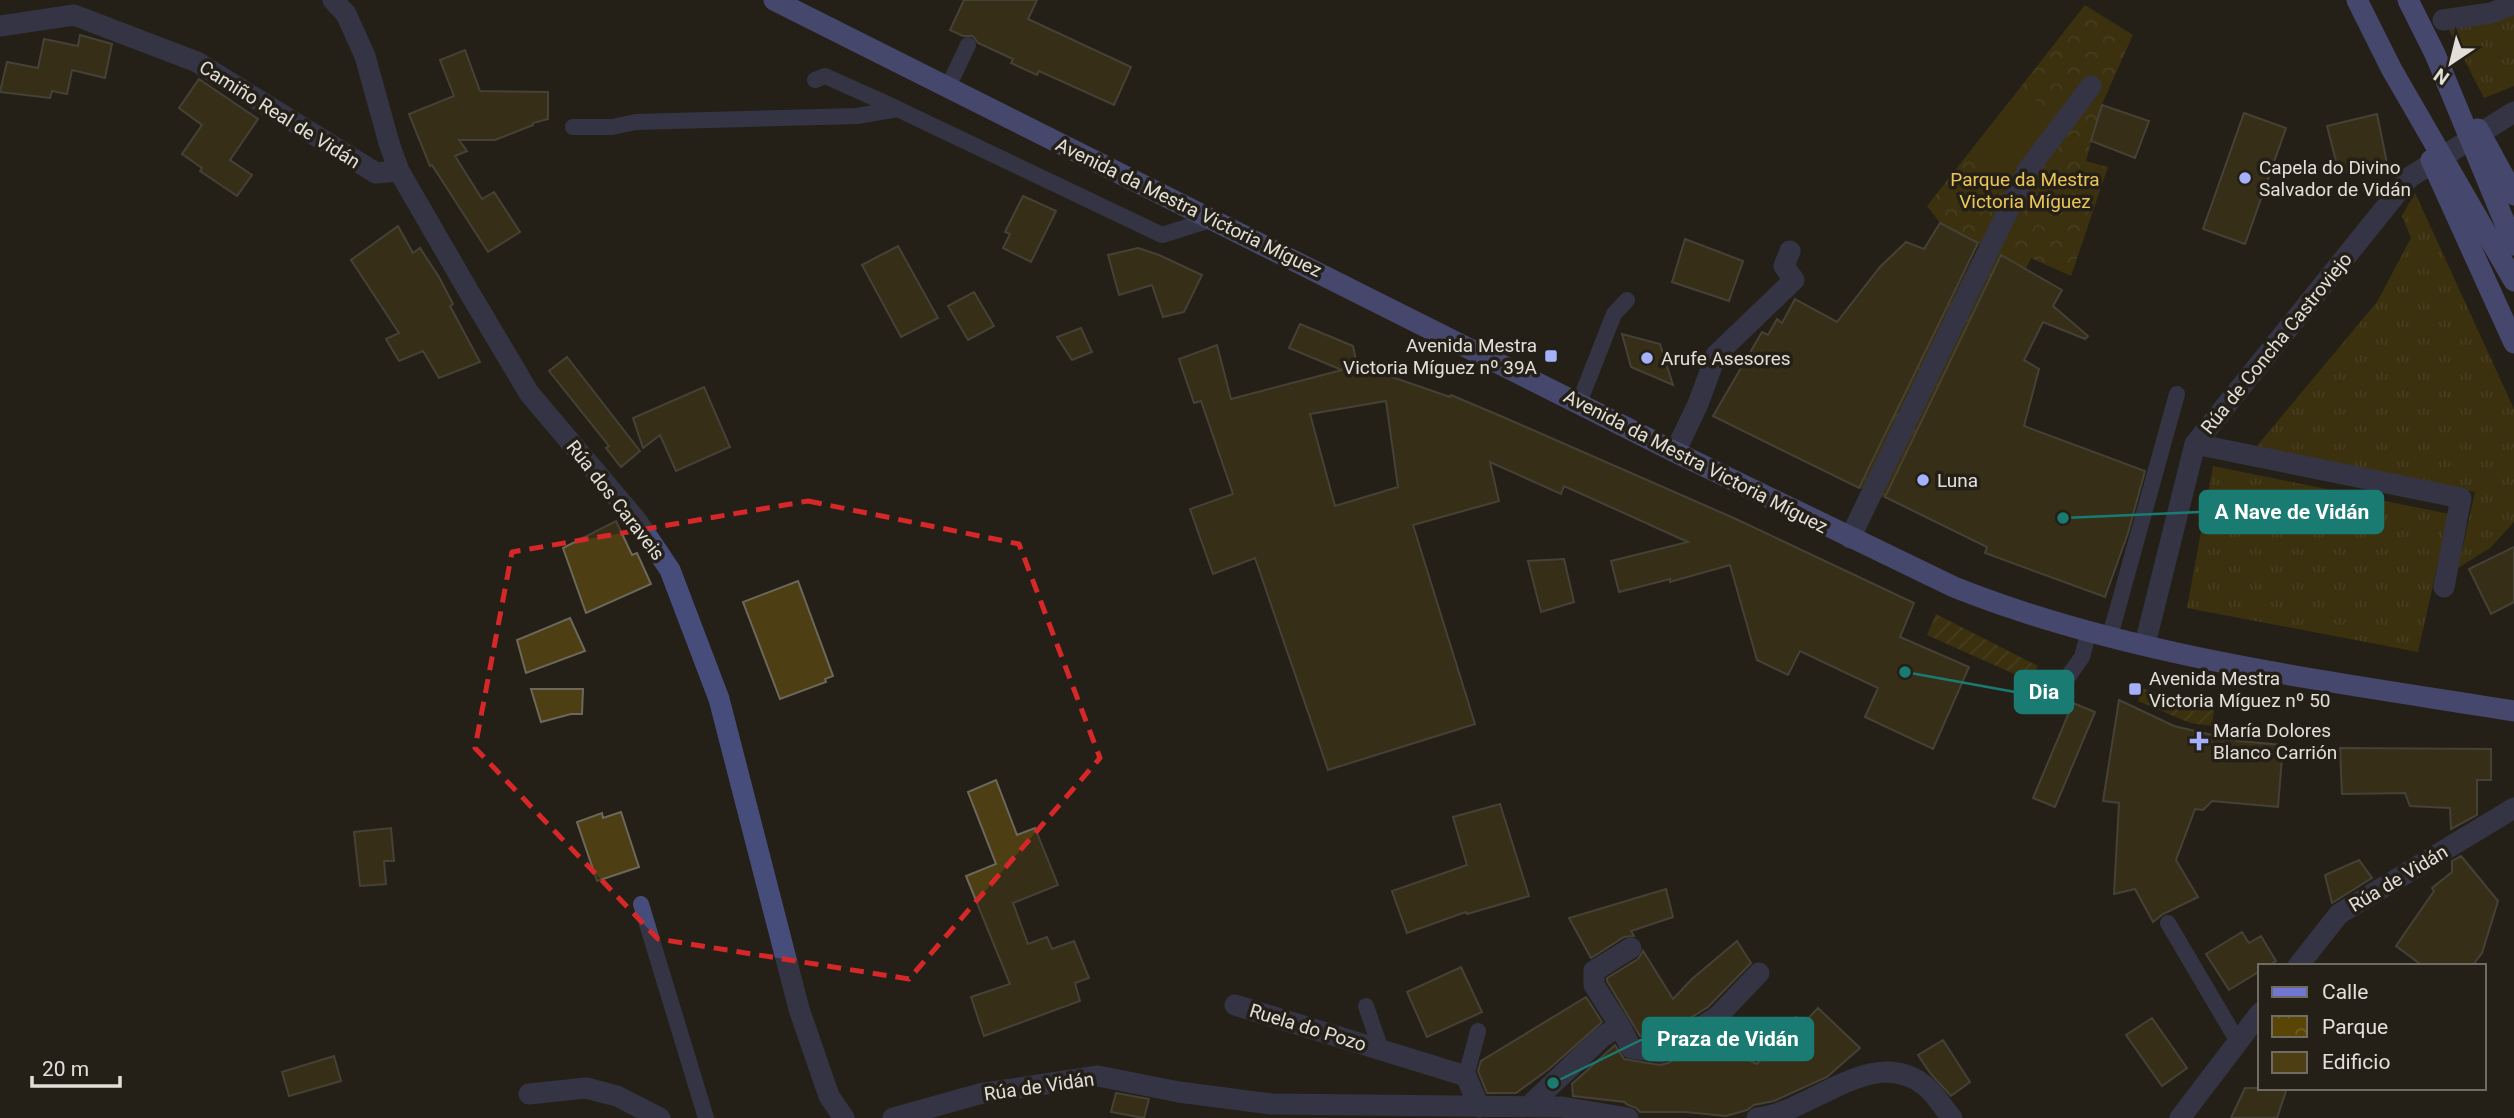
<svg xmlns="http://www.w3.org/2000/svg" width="2514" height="1118" font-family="Roboto,sans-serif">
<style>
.grass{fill:url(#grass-tufts)}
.park{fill:url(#park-crowns)}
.garden{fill:url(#garden-furrows)}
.pitch{fill:#594506}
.building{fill:#4d3e14;stroke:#6c685c;stroke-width:2;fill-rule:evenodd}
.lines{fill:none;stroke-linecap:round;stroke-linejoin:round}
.service{stroke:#474d7a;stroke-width:16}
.pedestrian{stroke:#474d7a;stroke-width:21}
.minor{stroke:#474d7a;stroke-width:21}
.primary{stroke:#6f77d3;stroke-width:21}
.marked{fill:none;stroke:#d62828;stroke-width:5;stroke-dasharray:14 9;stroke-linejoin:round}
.poi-dot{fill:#a6b1fc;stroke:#242017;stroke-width:2.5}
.labels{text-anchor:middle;stroke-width:7;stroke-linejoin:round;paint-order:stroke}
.street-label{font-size:19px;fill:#e1dfd8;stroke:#242017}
.poi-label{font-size:19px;fill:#e1dfd8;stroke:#242017;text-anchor:start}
.park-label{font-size:19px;fill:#ebc558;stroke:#242017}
.leader{fill:none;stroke:#1a7b73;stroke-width:2.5}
.callout-dot{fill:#1a7b73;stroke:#242017;stroke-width:2.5}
.callout{fill:#1a7b73;stroke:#1a7b73;stroke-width:2.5}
.callout-label{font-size:21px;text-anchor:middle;font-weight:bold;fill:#fff}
</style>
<defs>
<pattern id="grass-tufts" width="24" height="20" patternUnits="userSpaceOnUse" patternTransform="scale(1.75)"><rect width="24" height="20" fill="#594506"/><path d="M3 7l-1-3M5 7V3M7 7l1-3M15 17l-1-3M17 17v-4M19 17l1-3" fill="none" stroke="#715f2a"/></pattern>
<pattern id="park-crowns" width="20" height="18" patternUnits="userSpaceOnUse" patternTransform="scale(1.75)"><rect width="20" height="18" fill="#594506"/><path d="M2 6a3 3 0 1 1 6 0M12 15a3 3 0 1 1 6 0" fill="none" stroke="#715f2a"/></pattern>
<pattern id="garden-furrows" width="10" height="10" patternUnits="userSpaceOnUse" patternTransform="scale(1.75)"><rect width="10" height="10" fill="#594506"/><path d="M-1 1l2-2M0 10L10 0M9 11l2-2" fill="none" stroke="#715f2a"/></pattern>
</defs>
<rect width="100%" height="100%" fill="#242017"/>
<path class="grass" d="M2514 13V86L2484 98 2448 28Z
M2415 193 2514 409V522L2490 548 2458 568 2475 492 2256 447 2377 302 2411 238 2402 216Z
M2213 466 2449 514 2418 652 2187 608Z"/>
<path class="park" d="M2085 5 2133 35 2102 104 2086 161 2108 167 2071 276 2031 258 2026 269 2017 265 1898 503 1859 488 1888 431 1892 414 1980 245 1940 223 1927 206Z"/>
<path class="garden" d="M1936 614 2038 666 2030 681 1927 635Z
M2141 688 2214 710 2212 726 2190 723 2138 701Z"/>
<path class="pitch" d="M2020 89 2056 116 2010 177 1973 149Z"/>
<path class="building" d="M964 0H1037L1028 19 1131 67 1114 105 1039 71 1037 75 1011 63 1013 59 978 43 973 36H963L950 30Z
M80 35 112 44 105 78 72 70 67 94 52 91 50 98 0 92 7 62 38 68 44 39 78 46Z
M465 50 480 91 548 92V119L533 123V125L495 140H459L467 151 455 156 482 199 494 192 520 232 488 252 432 165 430 166 409 114 454 96 440 60Z
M199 79 258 119 230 160 252 175 237 196 200 171 202 168 182 154 202 125 179 108Z
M2102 105 2149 121 2135 158 2091 141Z
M2244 113 2286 128 2245 244 2203 229Z
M2377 114 2387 163 2339 173 2327 126Z
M1023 196 1056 211 1031 262 1003 248 1010 234 1005 232Z
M1940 223 1978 243 1859 488 1713 416 1762 332 1768 335 1777 319 1782 323 1795 299 1837 322 1880 267 1906 242 1924 249Z
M398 226 413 253 420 248 439 277 453 304 450 306 480 362 439 378 423 351 399 361 386 339 399 333 351 260Z
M1685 239 1743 261 1729 301 1672 282Z
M898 246 938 318 901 337 862 265Z
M1138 248 1159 255 1202 275 1184 312 1163 317 1152 285 1119 295 1108 255Z
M2001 255 2062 290 2053 306 2088 336 2085 339 2043 322 2024 360 2039 369 2024 426 2145 471 2128 533 2105 597 1985 553 1987 547 1885 497Z
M974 292 994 326 968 340 948 306Z
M1300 324 1353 346 1357 365 1450 397 1451 395 1503 417 1736 519 1914 603 1900 637 1969 667 1933 749 1865 717 1878 688 1800 651 1788 675 1757 660 1730 565 1670 582V579L1619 592 1611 561 1688 542 1564 486 1561 494 1490 462 1499 501 1413 525 1475 724 1328 770 1255 558 1213 574 1190 509 1233 494 1201 401 1194 403 1179 359 1217 345 1231 399 1342 370 1289 348ZM1386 401 1398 487 1335 506 1310 414Z
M1081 328 1092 352 1072 360 1057 337Z
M1622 334 1660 344 1673 385 1631 367Z
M567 357 640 451 621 467 606 448 609 446 549 371Z
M704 387 730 447 676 471 660 435 643 448 633 418Z
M616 521 632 555 637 553 651 584 586 613 563 548Z
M2514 547V602L2491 614 2469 569Z
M1564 559 1574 602 1541 612 1528 561Z
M798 581 833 676 825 679 826 682 780 699 743 602Z
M570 618 585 651 526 673 517 640Z
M531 689H583L582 714H571L541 722Z
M2119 700 2174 726 2238 741 2283 745 2278 807 2212 801 2203 810 2195 809 2176 860 2198 897 2163 914 2153 922 2135 889 2114 894 2119 803 2103 801Z
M2073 703 2095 712 2055 807 2033 798Z
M2340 748 2491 749V780H2477V815L2451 829 2450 808 2410 806 2405 793 2342 794Z
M996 780 1017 835 1035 828 1058 885 1013 903 1028 944 1047 937 1052 949 1074 941 1089 978 1075 983 1080 1001 984 1036 971 997 1010 984 966 876 996 864 968 792Z
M1500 804 1529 896 1467 914 1466 912 1407 933 1392 891 1467 865 1453 817Z
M621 812 639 867 597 881 577 822 602 813 603 818Z
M391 828 394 861H384L386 884 360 886 354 832Z
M2461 856 2498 901 2482 953 2472 966H2423L2396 946 2434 891 2432 888 2452 872V861Z
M2359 860 2372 878 2332 903 2325 875Z
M1666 889 1673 917 1631 931 1634 936 1624 937 1591 958 1569 918Z
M2242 932 2249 943 2261 936 2276 961 2268 966H2260V971L2229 990 2206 954Z
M1737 941 1751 963 1708 1007 1658 1038 1640 1036 1607 981V978L1638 959 1643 951 1673 999 1692 979Z
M1461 967 1482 1012 1427 1037 1407 992Z
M1586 997 1602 1022 1549 1069 1516 1093H1487L1478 1071 1481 1061Z
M1818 1008 1860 1048 1827 1077 1774 1101 1754 1105 1747 1110 1726 1116 1685 1112H1640L1636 1108 1626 1104 1625 1102 1573 1096 1572 1084 1615 1045 1624 1059 1660 1065 1668 1063 1705 1040 1757 1064 1796 1017 1803 1024Z
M2152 1018 2187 1068 2162 1086 2126 1035Z
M1943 1040 1970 1082 1951 1096 1930 1073 1918 1055Z
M334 1056 341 1081 289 1096 282 1072Z
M2245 1088H2287L2277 1118H2231Z
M1116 1093 1149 1099 1144 1118 1111 1112Z"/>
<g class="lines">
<path class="service" d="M815 80 825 76 881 101 1162 235 1213 219
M948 87 968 45
M573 127H612L636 122 857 116 898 109
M1579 403 1614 314 1627 300
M2110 636 2177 394
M2055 695 2082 657 2089 631
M641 904 706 1118
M2168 923 2238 1042
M1366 1006 1381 1050
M1466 1076 1478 1031"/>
<path class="pedestrian" d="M2195 444 2461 498 2444 587
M1850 538 2027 171 2091 86"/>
<path class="minor" d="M333 0 346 14 365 56 389 143 399 171 469 292 529 393 637 521 670 570 719 699 799 1009 829 1096 844 1118
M2443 20 2491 13 2514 4
M0 26 74 15 197 62 376 173 399 171
M1675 452 1698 404 1716 355 1794 280 1784 266 1790 251
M2145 644 2195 444 2410 177 2514 112
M2298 966 2339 914 2514 808
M1235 1005 1466 1076 1479 1107
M1620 1026 1594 985V971L1631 948
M529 1094 586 1088 617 1096 660 1118
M1529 1106 1602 1037 1620 1026 1631 1048 1661 1052 1717 1017 1759 973
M893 1118 979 1094 1098 1076 1179 1092 1271 1104 1562 1107 1628 1118
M1757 1118C1811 1113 1872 1044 1924 1085 1935 1093 1943 1108 1952 1118
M2180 1118 2260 1013"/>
<path class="primary" d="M774 0 1675 452 1954 587C2129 657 2329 681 2514 711
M2357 0 2392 70 2514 281
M2408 0 2435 54 2514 245
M2478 129 2514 195
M2431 160 2514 343"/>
</g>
<path d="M0 0H2514V1118H0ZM808 501 1019 544 1100 758 909 979 658 939 475 748 512 552Z" fill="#242017" fill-opacity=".55" fill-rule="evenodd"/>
<path class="marked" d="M808 501 1019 544 1100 758 909 979 658 939 475 748 512 552Z"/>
<g class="poi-dot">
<circle cx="2245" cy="178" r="7"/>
<rect x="1544" y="349" width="14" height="14" rx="3.5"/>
<circle cx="1647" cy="358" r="7"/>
<circle cx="1923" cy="480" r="7"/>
<rect x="2128" y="682" width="14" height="14" rx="3.5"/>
<path d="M2195.5 730.5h7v7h7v7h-7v7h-7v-7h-7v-7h7z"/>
</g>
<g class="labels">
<g class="street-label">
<text transform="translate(280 114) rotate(32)" y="7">Camiño Real de Vidán</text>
<text transform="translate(1189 207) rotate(26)" y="7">Avenida da Mestra Victoria Míguez</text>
<text transform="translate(2276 343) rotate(-51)" y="7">Rúa de Concha Castroviejo</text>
<text transform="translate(1696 461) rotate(27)" y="7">Avenida da Mestra Victoria Míguez</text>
<text transform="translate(616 500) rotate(52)" y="7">Rúa dos Caraveis</text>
<text transform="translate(2398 878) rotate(-31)" y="7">Rúa de Vidán</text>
<text transform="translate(1308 1027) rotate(17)" y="7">Ruela do Pozo</text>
<text transform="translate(1039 1086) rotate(-8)" y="7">Rúa de Vidán</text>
</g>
<g class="poi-label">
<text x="2259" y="174">Capela do Divino<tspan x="2259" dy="22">Salvador de Vidán</tspan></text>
<text x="1537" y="352" text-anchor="end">Avenida Mestra<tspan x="1537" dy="22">Victoria Míguez nº 39A</tspan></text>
<text x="1661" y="365">Arufe Asesores</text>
<text x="1937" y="487">Luna</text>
<text x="2149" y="685">Avenida Mestra<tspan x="2149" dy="22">Victoria Míguez nº 50</tspan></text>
<text x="2213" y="737">María Dolores<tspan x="2213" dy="22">Blanco Carrión</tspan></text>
</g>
<g class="park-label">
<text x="2025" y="186">Parque da Mestra<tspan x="2025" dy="22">Victoria Míguez</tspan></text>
</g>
</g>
<path class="leader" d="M2063 518L2200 512M1905 672L2015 692M1553 1083L1643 1039"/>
<g class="callout-dot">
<circle cx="2063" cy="518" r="7"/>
<circle cx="1905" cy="672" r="7"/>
<circle cx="1553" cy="1083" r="7"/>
</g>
<g class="callout">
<rect x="2200" y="491" width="183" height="42" rx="7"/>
<rect x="2015" y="671" width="58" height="42" rx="7"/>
<rect x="1643" y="1018" width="170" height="42" rx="7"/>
</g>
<g class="callout-label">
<text x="2292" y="519">A Nave de Vidán</text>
<text x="2044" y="699">Dia</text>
<text x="1728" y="1046">Praza de Vidán</text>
</g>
<rect x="2258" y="964" width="228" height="126" fill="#242017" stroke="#706c64" stroke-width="2"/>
<rect x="2272" y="987" width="35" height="10" fill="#6f77d3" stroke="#706c64" stroke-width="2"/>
<text x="2322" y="999" font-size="21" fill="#e1dfd8">Calle</text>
<rect x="2272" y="1016" width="35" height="21" fill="url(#park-crowns)" stroke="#706c64" stroke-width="2"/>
<text x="2322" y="1034" font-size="21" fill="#e1dfd8">Parque</text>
<rect x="2272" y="1052" width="35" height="21" fill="#4d3e14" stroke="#706c64" stroke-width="2"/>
<text x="2322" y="1069" font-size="21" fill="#e1dfd8">Edificio</text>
<g transform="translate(2451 63) rotate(215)" stroke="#242017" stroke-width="5" paint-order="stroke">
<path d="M0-5L12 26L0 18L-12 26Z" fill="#e1dfd8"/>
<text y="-10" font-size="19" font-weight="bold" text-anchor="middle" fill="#e1dfd8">N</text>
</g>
<path d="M32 1076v10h88v-10" fill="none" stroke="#e1dfd8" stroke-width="3.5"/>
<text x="42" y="1076" font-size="21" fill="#e1dfd8" stroke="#242017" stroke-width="5" paint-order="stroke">20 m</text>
</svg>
